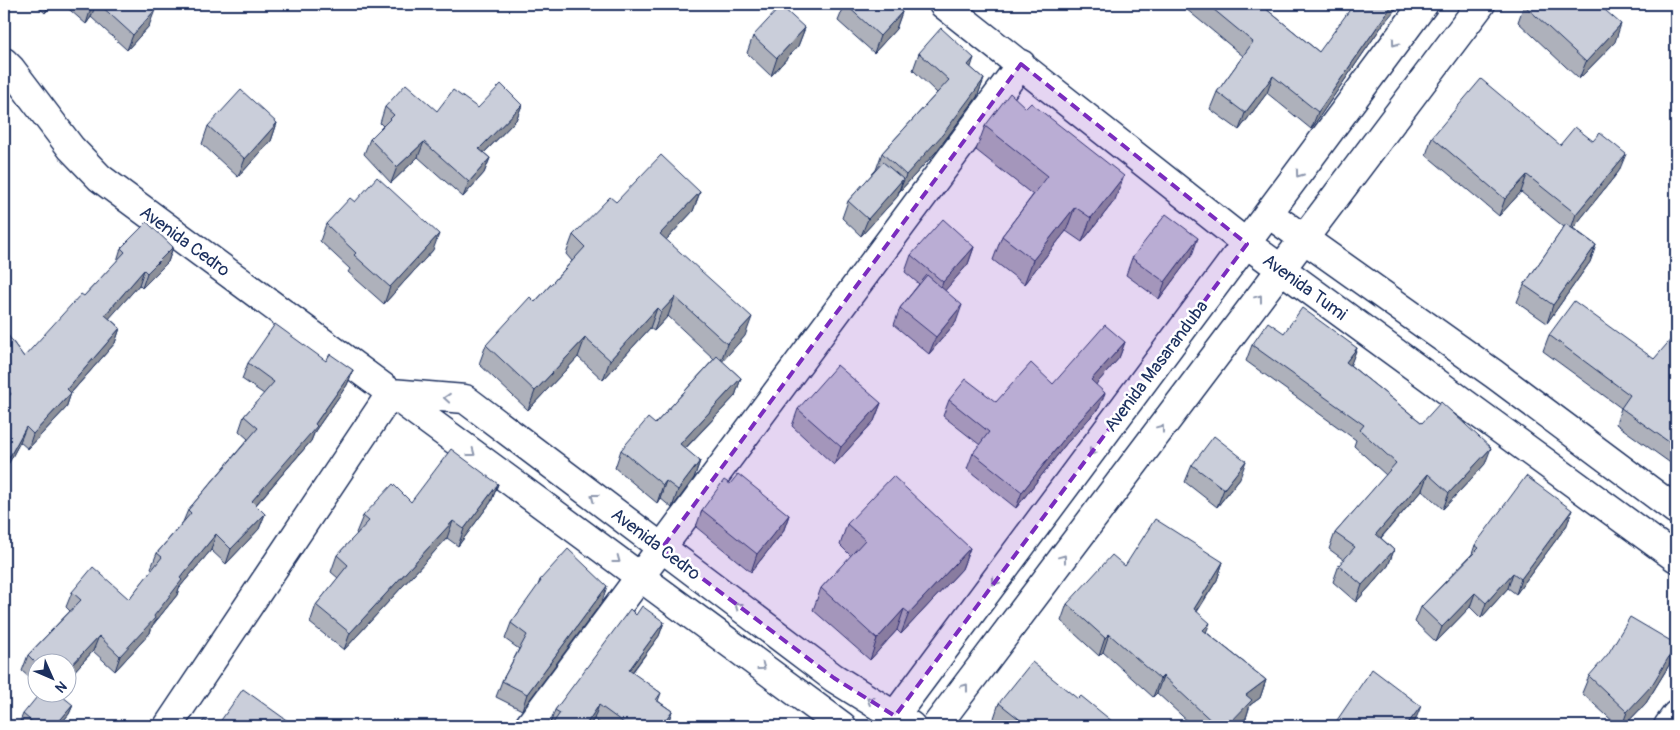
<svg xmlns="http://www.w3.org/2000/svg" width="1680" height="730" font-family="Pangolin,sans-serif">
<style>
.lines{fill:none;stroke-linecap:round;stroke-linejoin:round}
.minor-casing{stroke:#1b2f5e;stroke-width:31}
.minor{stroke:#fff;stroke-width:28}
.wall{fill:#aeb1bb;stroke:#1b2f5e}
.shaded-wall{fill:#8d9099;stroke:#1b2f5e}
.building{fill:#caceda;stroke:#1b2f5e}
.oneway{stroke:#8d97ae}
.marked{fill:#7b2cbf;fill-opacity:0.2;stroke:#7b2cbf;stroke-width:4;stroke-dasharray:10 6;stroke-linejoin:round}
.labels{text-anchor:middle;stroke-width:5;stroke-linejoin:round;paint-order:stroke}
.street-label{font-size:18px;fill:#1b2f5e;stroke:#fff}
</style>
<rect width="100%" height="100%" fill="#fff"/>
<filter id="ink" filterUnits="userSpaceOnUse"><feTurbulence type="fractalNoise" baseFrequency=".02" numOctaves="2"/><feDisplacementMap in="SourceGraphic" scale="10" xChannelSelector="R" yChannelSelector="G"/><feConvolveMatrix kernelMatrix="1 2 1 2 8 2 1 2 1" color-interpolation-filters="sRGB"/></filter>
<g filter="url(#ink)">
<g class="lines">
<g class="minor-casing">
<path id="minor" d="M943 4 1247 244 1676 558
M4 62 11 69 71 148 100 178 842 726
M1269 214 1494 374 1676 510
M391 393 465 399 834 678 911 726
M168 726 391 393
M529 726 1021 64
M887 726 1424 4
M936 726 1481 4
M1668 726 1676 715"/>
</g>
<use href="#minor" class="minor"/>
</g>
<path class="wall" d="M35 4H54L45 13Z
M63 4H148L149 26 127 50 91 17 86 24Z
M845 4 902 12 896 29 874 53 838 21Z
M1180 4H1260L1319 52 1384 23 1311 129 1267 93 1239 130 1210 109 1217 92 1243 56Z
M1524 5 1615 42 1579 79 1518 22Z
M805 28 798 46 771 76 747 53 753 36Z
M919 53 971 68 984 79 977 97 936 152 899 192 897 197 861 236 842 218 848 201 876 170 882 153 937 93 913 70Z
M522 105 516 120 484 153 490 158 484 173 463 197 418 157 391 183 364 154 370 139 383 126 380 123 385 107 437 111Z
M277 123 271 141 238 177 202 144 208 126Z
M985 126 1115 200 1082 242 1066 231 1024 284 993 260 1002 236 1033 195 976 150Z
M1432 137 1560 145 1619 171 1573 228 1596 245 1590 262 1547 323 1517 302 1524 285 1564 227 1521 192 1499 216 1426 155Z
M700 192 693 211 666 240 745 336 722 361 741 378 735 396 685 449 700 461 694 478 672 508 660 498 657 503 615 468 621 450 655 424 714 359 668 316 654 331 650 328 603 380 578 357 528 410 479 364 486 345 535 302 572 261 566 254 573 235 616 202Z
M355 202 433 250 384 304 348 272 350 269 320 241 326 224Z
M173 247 168 262 142 288 139 285 109 318 120 328 115 343 71 393 66 408 28 449 20 442 4 472V330L24 357 84 296 117 261 121 248Z
M974 247 968 264 945 290 956 322 929 354 894 325 900 308 919 284 905 272 911 255Z
M1192 255 1159 299 1126 275 1132 258Z
M1284 333 1357 348 1350 365 1422 423 1485 464 1443 509 1422 490 1381 538 1394 550 1388 566 1356 602 1333 582 1339 565 1344 560 1329 549 1335 533 1386 475 1354 446 1356 440 1246 361 1252 345Z
M1549 335 1654 359 1676 340V467L1616 424 1621 408 1543 351Z
M1125 342 1119 358 1096 384 1099 408 1066 444 1016 508 967 469 973 453 980 445 943 416 949 400 996 402 1053 384Z
M326 361 353 370 347 385 315 431 311 441 256 505 265 514 259 529 226 564 211 550 179 588 177 595 152 626 150 633 115 671 93 651 68 678V662H38V685L22 671 28 655 70 611 66 607 72 592 129 599 153 569 151 568 157 553 183 522 188 510 248 439 239 431 244 416 264 394 242 379 248 363Z
M881 403 874 421 834 465 792 426 798 409Z
M1192 465 1240 478 1217 507 1185 482Z
M498 484 491 502 458 546 447 538 344 650 310 623 316 605 338 578 331 572 337 555 357 534 356 533 363 516 411 502Z
M730 484 789 515 783 532 751 572 696 527 702 510Z
M847 524 970 548 962 569 901 634 897 630 870 660 813 610 821 588 851 556 840 545Z
M1567 525 1516 594 1508 588 1481 618 1470 607 1436 642 1415 622 1421 607 1472 554 1475 545Z
M1223 562 1217 580 1197 612 1206 632 1266 680 1260 698 1250 705 1246 718 1237 726H1193L1157 693 1153 697 1103 652 1099 656 1061 621 1067 604 1125 566Z
M540 580 602 602 522 710 496 697 502 681 519 649 505 639 511 623 537 588Z
M636 615 664 622 659 636 632 673 661 693 658 701 672 711 667 726H603L594 719 589 726H551V725L550 724 555 710Z
M1676 644V646L1671 662 1646 703 1624 726H1618L1582 693 1589 676Z
M1078 699 1118 726H994L992 724 999 703Z
M73 705 69 714 59 726H23L19 724 23 714Z"/>
<path class="shaded-wall" d="M49 4H54L45 13Z
M95 4H96L91 17 86 24 91 8Z
M1393 4H1400L1384 23 1311 129 1318 112Z
M155 10 149 26 127 50 133 35Z
M902 12 896 29 874 53 880 36Z
M1621 24 1615 42 1579 79 1586 62Z
M805 28 798 46 771 76 777 58Z
M974 58 968 76V65Z
M1273 76 1267 93 1239 130 1245 113Z
M984 79 977 97 936 152 899 192 906 175Z
M522 105 516 120 473 164 479 149Z
M277 123 271 141 238 177 245 159Z
M424 142 418 157 391 183 397 167Z
M1626 154 1619 171 1570 232 1576 214Z
M490 158 484 173 463 197 469 182Z
M1527 175 1521 192 1499 216 1505 199Z
M1124 176 1115 200 1082 242 1091 218Z
M903 179 897 197 861 236 868 219Z
M700 192 693 211 653 254 660 234Z
M1075 207 1066 231 1024 284 1033 260Z
M439 234 433 250 384 304 390 287Z
M1198 238 1192 255 1159 299 1165 282Z
M1596 245 1590 262 1547 323 1553 305Z
M173 247 168 262 142 288 147 273Z
M974 247 968 264 937 300 943 282Z
M144 270 139 285 100 329 105 315Z
M675 297 668 316 654 331 661 312Z
M962 305 956 322 929 354 936 337Z
M657 308 650 328 603 380 610 360Z
M752 317 745 336 720 364 727 344Z
M120 328 115 343 62 403 67 389Z
M585 338 578 357 528 410 535 391Z
M1125 342 1119 358 1086 396 1091 380Z
M1357 348 1351 364 1340 379 1346 362Z
M353 370 347 385 315 431 311 441 246 516 252 501 315 424Z
M741 378 735 396 673 461 680 444Z
M71 393 66 408 28 449 33 434Z
M1105 393 1099 408 1066 444 1016 508 1022 492 1072 429Z
M881 403 874 421 834 465 841 447Z
M26 427 20 442 4 472V467Z
M1491 448 1485 464 1443 509 1449 493Z
M700 461 694 478 672 508 678 490Z
M1246 461 1240 478 1217 507 1224 489Z
M1428 474 1422 490 1370 550 1376 534Z
M666 481 660 498 657 503 663 485Z
M498 484 491 502 458 546 464 529Z
M1572 510 1567 525 1516 594 1521 579Z
M265 514 259 529 226 564 231 549Z
M789 515 783 532 751 572 757 554Z
M453 521 447 538 344 650 350 633Z
M216 534 211 550 179 588 177 595 152 626 150 633 115 671 120 656 180 578Z
M970 548 962 569 901 634 909 613Z
M1394 550 1388 566 1356 602 1362 585Z
M1223 562 1217 580 1187 626 1194 609Z
M1513 573 1508 588 1481 618 1486 603Z
M607 586 602 602 522 710 527 694Z
M1475 593 1470 607 1436 642 1442 627Z
M904 609 897 630 870 660 877 639Z
M664 622 659 636 623 684 629 670Z
M1210 623 1203 640V630Z
M1109 634 1103 652 1099 656 1105 638Z
M99 636 93 651 68 678V669Z
M1676 645 1671 662 1646 703 1624 726H1622L1627 712Z
M1163 676 1157 693 1153 697 1160 679Z
M1266 680 1260 698 1250 705 1246 718 1237 726H1227L1246 695Z
M73 705 69 714 59 726H55Z
M599 705 594 719 589 726H585Z
M1421 706 1413 726H1406Z
M672 711 667 726H661Z"/>
<path class="building" d="M86 4H95L91 8Z
M99 4H148L155 10 133 35Z
M845 4H893L902 12 880 36Z
M1207 4H1260L1319 52 1354 4H1393L1318 112 1273 76 1245 113 1217 92 1253 42Z
M1525 4H1598L1621 24 1586 62 1524 5Z
M781 6 805 28 777 58 753 36Z
M941 28 974 58 968 65 984 79 943 134 906 175 882 153 949 80 919 53Z
M1481 79 1560 145 1575 127 1593 141 1600 133 1626 154 1576 214 1527 175 1505 199 1432 137Z
M406 84 437 111 453 90 478 108 501 84 522 105 479 149 490 158 469 182 424 142 397 167 370 139 394 115 385 107Z
M241 90 277 123 245 159 208 126Z
M1010 93 1026 108 1031 103 1124 176 1091 218 1075 207 1033 260 1002 236 1048 176 985 126Z
M661 155 700 192 660 234 752 317 727 344 675 297 661 312 657 308 610 360 585 338 535 391 486 345 530 297 535 302 585 247 573 235 610 197 616 202Z
M883 162 903 179 868 219 848 201Z
M377 177 439 234 390 287 354 255 356 253 326 224 350 198 355 202Z
M1166 214 1198 238 1165 282 1132 258Z
M943 219 974 247 943 282 911 255Z
M147 222 173 247 147 273 144 270 105 315 120 328 67 389 71 393 33 434 26 427 4 467V402L11 394 4 384V330L24 357 81 294 84 296 125 252 121 248Z
M1566 224 1596 245 1553 305 1524 285Z
M927 275 962 305 936 337 900 308Z
M1574 301 1654 359 1673 337 1676 340V447L1621 408 1630 395 1549 335Z
M1302 308 1357 348 1346 362 1422 423 1441 402 1491 448 1449 493 1428 474 1376 534 1394 550 1362 585 1339 565 1355 547 1335 533 1396 463 1360 430 1364 425 1252 345 1268 322 1284 333Z
M275 324 326 361 330 354 353 370 315 424 317 426 252 501 265 514 231 549 216 534 180 578 182 580 154 616 155 618 120 656 99 636 68 669V662H38V665L28 655 81 600 72 592 93 567 129 599 162 557 157 553 191 513 188 510 258 428 244 416 274 382 248 363Z
M1105 325 1125 342 1091 380 1105 393 1072 429 1022 492 973 453 989 432 949 400 966 379 996 402 1031 363 1053 384Z
M717 356 741 378 680 444 700 461 678 490 666 481 663 485 621 450 648 418 655 424Z
M837 365 881 403 841 447 798 409Z
M1214 436 1246 461 1224 489 1192 465Z
M451 449 498 484 464 529 453 521 350 633 316 605 348 565 337 555 369 521 363 516 393 484 411 502Z
M738 474 789 515 757 554 702 510 724 480 730 484Z
M893 476 970 548 909 613 904 609 877 639 821 588 865 540 847 524Z
M1526 476 1572 510 1521 579 1513 573 1486 603 1475 593 1442 627 1421 607 1479 548 1475 545Z
M1155 519 1223 562 1194 609 1210 623 1203 630 1266 680 1246 695 1252 700 1227 726H1217L1163 676 1160 679 1109 634 1105 638 1067 604 1112 555 1125 566Z
M568 549 607 586 527 694 502 681 527 635 511 623 541 581 540 580Z
M642 606 664 622 629 670 661 693 656 700 672 711 661 726H628L599 705 585 726H551L560 713 555 710 630 609 636 615Z
M1630 617 1676 644V645L1652 685 1627 712 1589 676 1608 654Z
M1032 662 1078 699 1081 696 1118 726H1028L999 703Z
M1372 669 1421 706 1406 726H1333Z
M243 689 292 724 291 726H217Z
M41 692H57L73 705 55 726H37L23 714Z
M204 720 213 726H200Z"/>
<defs><path id="oneway-chevron" d="M-2-3.5L2.5 0L-2 3.5" fill="none" stroke-width="1.6" stroke-linecap="round" stroke-linejoin="round" transform="scale(1.25)"/></defs>
<g class="oneway">
<use href="#oneway-chevron" transform="translate(1395 43) rotate(126)"/>
<use href="#oneway-chevron" transform="translate(1299 174) rotate(126)"/>
<use href="#oneway-chevron" transform="translate(1259 298) rotate(-53)"/>
<use href="#oneway-chevron" transform="translate(447 398) rotate(-175)"/>
<use href="#oneway-chevron" transform="translate(1161 428) rotate(-53)"/>
<use href="#oneway-chevron" transform="translate(1092 452) rotate(127)"/>
<use href="#oneway-chevron" transform="translate(472 453) rotate(37)"/>
<use href="#oneway-chevron" transform="translate(594 497) rotate(-143)"/>
<use href="#oneway-chevron" transform="translate(1063 558) rotate(-53)"/>
<use href="#oneway-chevron" transform="translate(617 560) rotate(37)"/>
<use href="#oneway-chevron" transform="translate(995 582) rotate(127)"/>
<use href="#oneway-chevron" transform="translate(738 606) rotate(-143)"/>
<use href="#oneway-chevron" transform="translate(762 667) rotate(36)"/>
<use href="#oneway-chevron" transform="translate(965 687) rotate(-53)"/>
<use href="#oneway-chevron" transform="translate(870 700) rotate(-149)"/>
</g>
</g>
<path class="marked" d="M1021 64 1247 244 895 716 834 678 662 548Z"/>
<g class="labels">
<g class="street-label">
<text transform="translate(185 241) rotate(36)" y="6">Avenida Cedro</text>
<text transform="translate(1305 287) rotate(36)" y="6">Avenida Tumi</text>
<text transform="translate(1156 366) rotate(-53)" y="6">Avenida Masaranduba</text>
<text transform="translate(656 544) rotate(37)" y="6">Avenida Cedro</text>
</g>
</g>
<rect width="1680" height="730" fill="none" stroke="#fff" stroke-width="20"/>
<rect x="10" y="10" width="1660" height="710" fill="none" stroke="#1b2f5e" stroke-width="2" filter="url(#ink)"/>
<g transform="translate(52 678) rotate(135)"><circle r="24" fill="#ffffff" stroke="#a4acbf"/>
<path d="M0-4L9 19L0 12L-9 19Z" fill="#1b2f5e"/>
<text y="-8" font-size="14" font-weight="bold" text-anchor="middle" fill="#1b2f5e">N</text>
</g>
</svg>
